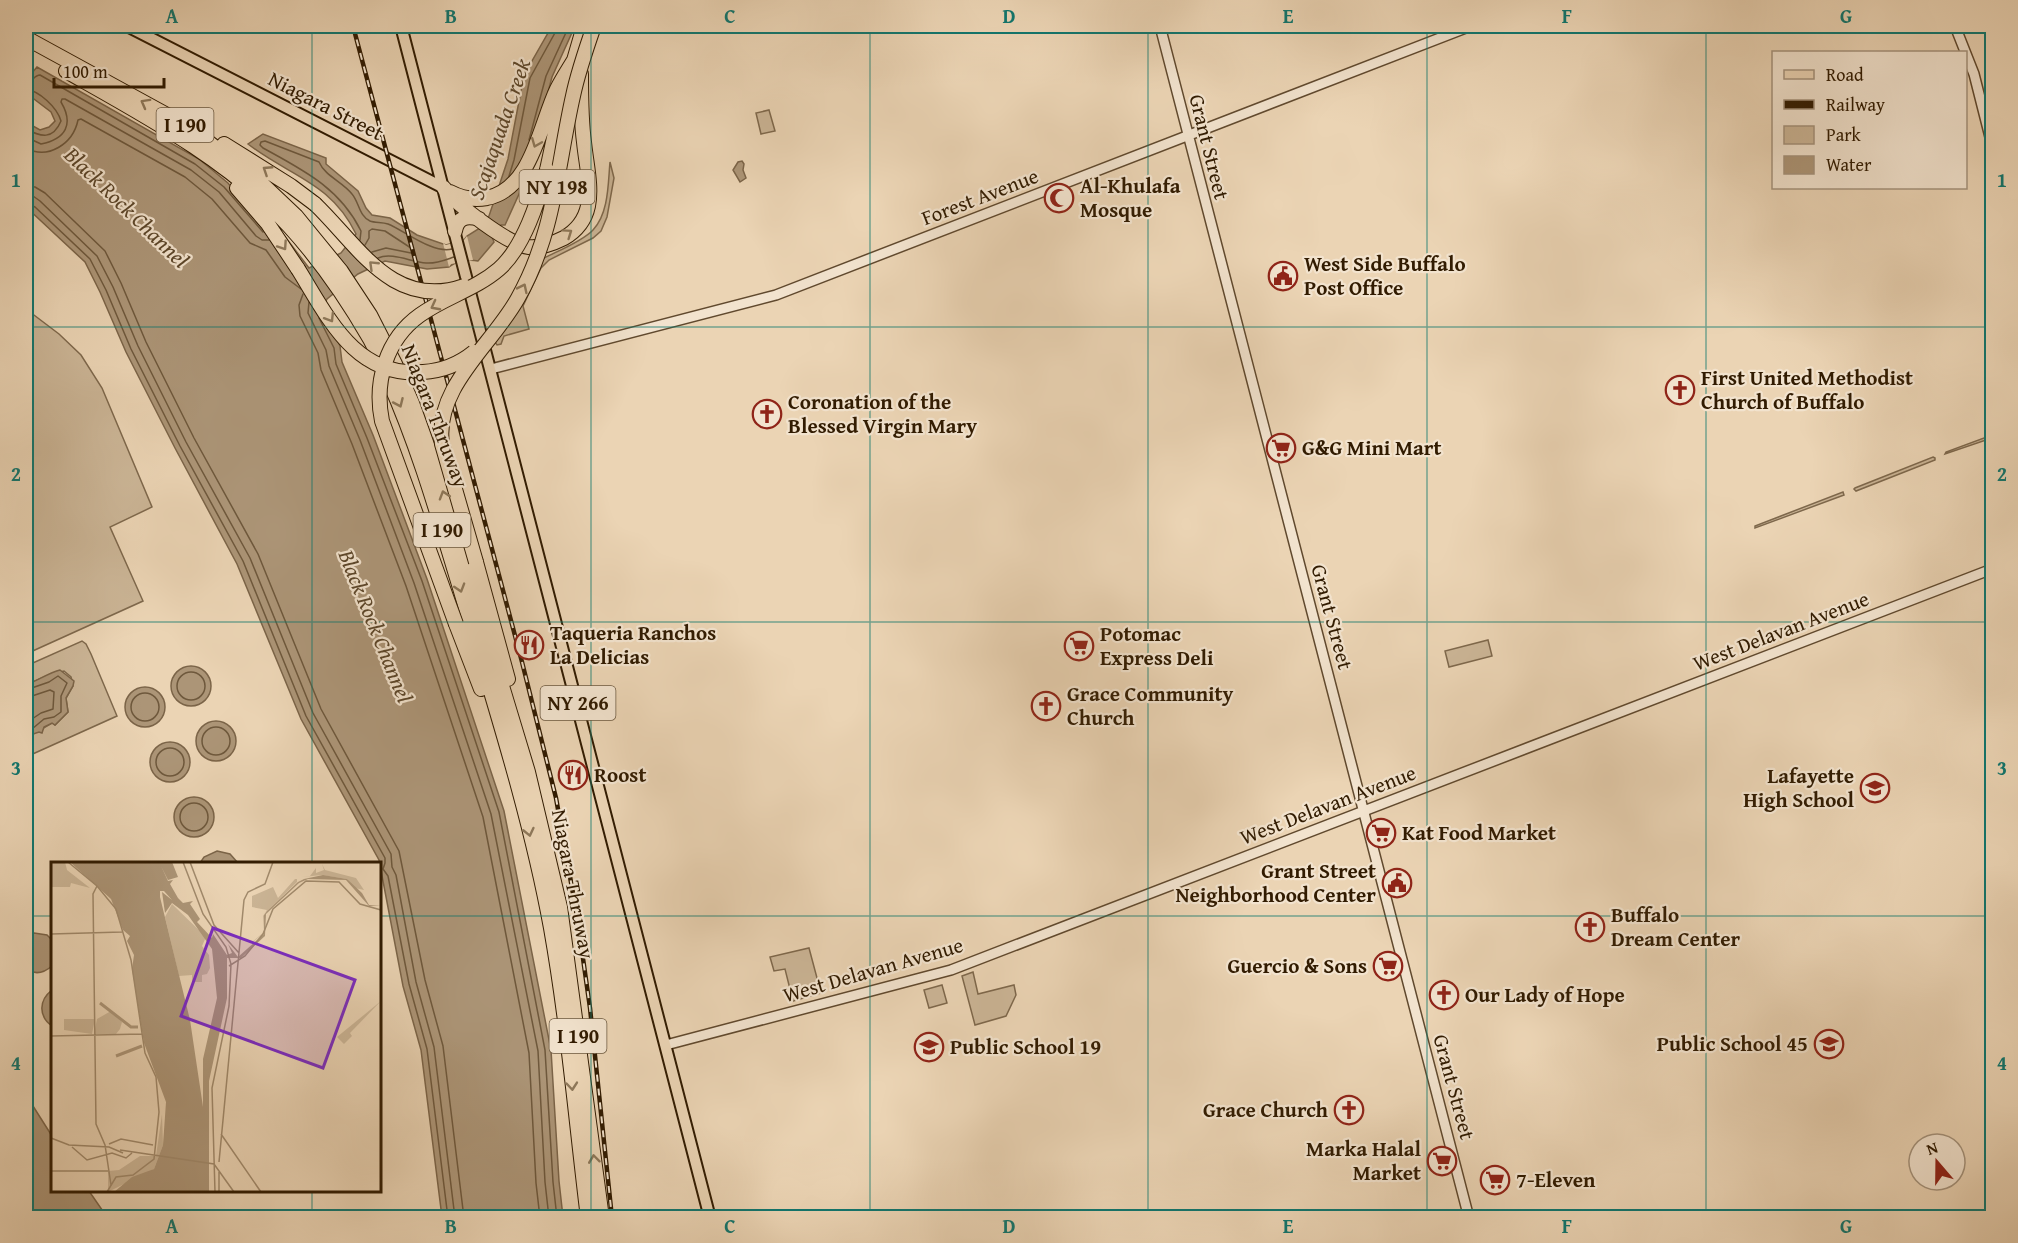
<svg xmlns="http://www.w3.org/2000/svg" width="2018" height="1243" font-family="'Gentium Book Plus',serif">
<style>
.green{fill:#cbb596;stroke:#7e684c;stroke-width:1.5}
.water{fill:#ac9577;stroke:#7b6448;stroke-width:1.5}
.pier{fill:#ebd4b4}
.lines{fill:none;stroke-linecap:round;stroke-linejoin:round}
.shore{stroke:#6e583c;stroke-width:1.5}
.minor-casing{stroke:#60492e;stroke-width:12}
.major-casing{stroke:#311b01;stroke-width:14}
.highway-casing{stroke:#311b01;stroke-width:16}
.minor{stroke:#f2e3ce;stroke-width:9}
.major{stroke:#ebd4b4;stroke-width:10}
.highway{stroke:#ebd4b4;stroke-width:14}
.rail-casing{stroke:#311b01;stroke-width:4.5}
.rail{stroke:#f2e3ce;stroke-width:2;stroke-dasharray:7;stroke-linecap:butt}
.highway-bridge-casing{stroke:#311b01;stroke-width:16;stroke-linecap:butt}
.highway-bridge{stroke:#ebd4b4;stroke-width:14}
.oneway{stroke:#8e785a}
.grid{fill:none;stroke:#0f766e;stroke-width:1.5;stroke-opacity:0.55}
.labels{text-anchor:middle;stroke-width:4.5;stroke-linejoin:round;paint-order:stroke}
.shield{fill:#f2e3ce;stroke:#6b573e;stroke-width:1.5}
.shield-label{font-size:20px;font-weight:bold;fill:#311b01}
.street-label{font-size:21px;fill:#311b01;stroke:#f2e3ce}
.poi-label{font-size:21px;font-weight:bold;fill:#311b01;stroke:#f2e3ce;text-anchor:start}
.water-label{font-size:22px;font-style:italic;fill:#5c462a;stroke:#f2e3ce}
.inset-river{fill:none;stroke:#ac9577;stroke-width:3}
.inset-road{fill:none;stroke:#a18a6c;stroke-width:1.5}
.view{fill:#7b2cbf;fill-opacity:0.15;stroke:#7b2cbf;stroke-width:3}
.inset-edge{fill:none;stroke:#311b01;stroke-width:3}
.neatline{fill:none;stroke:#0f766e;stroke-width:2}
.grid-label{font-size:20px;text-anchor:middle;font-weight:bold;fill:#0f766e}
</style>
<rect width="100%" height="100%" fill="#ebd4b4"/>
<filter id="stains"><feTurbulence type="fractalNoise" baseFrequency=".00333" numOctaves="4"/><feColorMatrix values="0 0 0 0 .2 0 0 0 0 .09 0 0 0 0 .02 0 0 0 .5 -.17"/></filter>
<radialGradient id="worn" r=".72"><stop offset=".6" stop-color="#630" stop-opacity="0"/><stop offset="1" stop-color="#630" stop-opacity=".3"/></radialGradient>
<path class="green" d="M769 110 775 131 761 134 756 113Z
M610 162 614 178 607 217 601 231 593 238 549 260 541 268 523 306 529 329 504 336 501 344 497 345 495 342 540 263 544 258C558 251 583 241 593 230 609 213 608 183 610 162Z
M26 309 59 334 81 355 102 388 152 507 110 527 143 601 26 654Z
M1992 435V438L1945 454 1946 452Z
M1933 457 1935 458V460L1856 491 1854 489 1855 488Z
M1843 492 1844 495 1755 528V526Z
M1488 640 1492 656 1449 667 1445 651Z
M82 641 86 644 91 654 117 716 26 757V740L32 738 33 734 52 723 55 725 68 712 66 698 73 686 71 677 64 671 51 674 26 685V666Z
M809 948 821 993 793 1001 785 969 774 971 770 957Z
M973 972 978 994 1014 985 1016 995 1006 1016 975 1025 962 976Z
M942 985 947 1003 929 1008 924 990Z"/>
<path class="water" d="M552 26H575L552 77 524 183 505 225H501L492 237 494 242 478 261C469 259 456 261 449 267L427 269 385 261 358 274 327 299 321 309 340 346 342 362 373 435 427 579 504 811 551 1050 559 1181 563 1217H442L421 1050 403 986 379 860 301 719 237 564 175 448 126 352 100 292 85 262 26 207V122L40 130 49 127 55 121 51 112 26 93V80L37 67 199 159 228 183 265 227 273 221 309 268 341 253 356 234C331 182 289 176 248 144L263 134 326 158V164L358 191 366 208 372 215 390 218 417 235 446 245 464 240 467 236 480 228 489 216 508 159 524 75Z
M742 161 744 164 743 170 746 178 740 182 733 170 738 162Z
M171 686a20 20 0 1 1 40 0a20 20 0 1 1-40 0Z
M60 670 74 681 73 686 66 698 68 712 55 725 52 723 44 727 42 733 39 732 33 734 32 738 26 740V685C36 681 51 672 60 670Z
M125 707a20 20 0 1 1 40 0a20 20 0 1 1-40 0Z
M196 741a20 20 0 1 1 40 0a20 20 0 1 1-40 0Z
M150 762a20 20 0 1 1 40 0a20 20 0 1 1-40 0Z
M174 817a20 20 0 1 1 40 0a20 20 0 1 1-40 0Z
M217 851 230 854 238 863H200L204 857Z
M26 883C35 892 35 904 26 913Z
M34 933 47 935 52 940V966C44 973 35 975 26 969V937Z
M52 990V1026C38 1016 39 1000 52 990Z
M26 1095 52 1136V1190L89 1191 107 1217H26Z"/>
<path class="pier" d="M467 236 473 260 451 264 449 267 443 243 446 245 464 240Z"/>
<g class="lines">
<path class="shore" d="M26 83C32 83 34 75 40 75L195 164 224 187 263 232
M26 89C39 91 57 107 61 121 53 140 41 137 26 129
M26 137 41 144C66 139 74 124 61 102L62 99H65L191 170 219 192 256 236 262 240H269
M529 140 546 76 569 26
M26 148C48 160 73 144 78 120L81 119 185 177 212 199 250 243 266 250 285 277 301 289
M509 176 514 160 530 78 556 31 557 26
M26 186 35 187 45 193 105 251 121 283 146 342 194 438 258 554 321 709 399 851 425 980 443 1046 464 1218
M26 195 33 196 40 201 97 256 113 287 138 346 186 442 250 558 313 713 391 854 392 867 396 875 416 982 434 1047 455 1218
M26 203 35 207 90 259 106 290 131 349 180 446 243 561 306 716 385 858V863L383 869 388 876 409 984 427 1049 448 1218
M360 240 361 231C340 188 303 170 263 148L260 145 261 142 265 141 319 162C325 176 343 182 352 194 359 202 359 216 370 221 375 223 382 222 388 224 405 231 433 254 452 249
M365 245 369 238V231L372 229 385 231 414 250 411 253 386 248 372 252
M378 258C392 252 411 262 426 263 436 264 445 260 454 257
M303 294 299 305 300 316 318 353 321 370 352 444 406 586 483 817 529 1053 536 1183 540 1218
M309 302 308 313 326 350 329 366 360 440 414 583 491 814 538 1051 545 1182 549 1218
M319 318 334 348 336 364 367 438 422 581 499 812 545 1050 553 1182 557 1218
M177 686a14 14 0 1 1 28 0a14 14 0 1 1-28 0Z
M26 690 49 682 58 676 67 683 61 696V712L54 717 44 719 26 734
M131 707a14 14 0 1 1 28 0a14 14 0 1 1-28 0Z
M26 698 50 690 54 692 53 709 41 713 26 723
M202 741a14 14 0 1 1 28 0a14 14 0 1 1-28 0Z
M156 762a14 14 0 1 1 28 0a14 14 0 1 1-28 0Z
M180 817a14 14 0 1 1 28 0a14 14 0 1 1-28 0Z"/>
<g class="minor-casing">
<path id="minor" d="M1160 26 1469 1218
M1955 26 1974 74 1992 145
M491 369 776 295 1471 26
M666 1045 951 970 1992 569"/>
</g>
<g class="major-casing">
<path id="major" d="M127 26 444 188
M401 26 710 1218"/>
</g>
<g class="highway-casing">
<path id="highway" d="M26 38 187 126 257 179 296 216 341 271 370 315 395 364 412 403 441 484 528 772 560 907 602 1218
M66 71C142 114 231 161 289 226 320 260 347 299 370 339 377 352 383 367 389 381 419 448 439 519 460 588 493 700 530 813 551 928 568 1024 576 1121 588 1218
M224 144 291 186 315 204
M547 170 561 105 584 26
M237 188 268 224 298 269
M444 188C457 205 507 244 529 247 540 248 554 243 564 238 576 231 585 220 588 206 592 186 586 163 584 142 581 120 581 97 581 74
M450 192C461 198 475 200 487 198 532 189 540 124 557 89 562 79 568 70 574 60
M455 231C457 218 466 215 479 219
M476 562 508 679
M456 624 481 689"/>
</g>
<use href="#minor" class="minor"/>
<use href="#major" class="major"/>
<use href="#highway" class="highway"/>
<g class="rail-casing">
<path id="rail" d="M353 26 522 662 556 798 577 916 590 1008 612 1218"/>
</g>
<use href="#rail" class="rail"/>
<g class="highway-bridge-casing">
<path id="highway-bridge" d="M315 204C358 245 393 311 464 286
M298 269C328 317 355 378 423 372 442 371 458 365 474 352
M476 562 442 444C434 387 493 344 518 298 555 232 557 167 573 96 578 72 586 49 594 26
M456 624 382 421C374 382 386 339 420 315 445 297 476 289 499 269 524 247 538 201 547 170"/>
</g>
<use href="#highway-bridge" class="highway-bridge"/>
</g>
<defs><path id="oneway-chevron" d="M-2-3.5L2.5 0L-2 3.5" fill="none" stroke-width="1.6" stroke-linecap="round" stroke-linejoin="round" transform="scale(1.5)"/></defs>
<g class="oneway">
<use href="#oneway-chevron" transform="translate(145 103) rotate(-151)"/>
<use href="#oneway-chevron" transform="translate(536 143) rotate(112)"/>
<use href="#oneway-chevron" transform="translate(267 170) rotate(-147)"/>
<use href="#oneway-chevron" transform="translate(568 233) rotate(-35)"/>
<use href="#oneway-chevron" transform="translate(283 246) rotate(56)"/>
<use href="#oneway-chevron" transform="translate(373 265) rotate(-136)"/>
<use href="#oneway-chevron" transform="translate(523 288) rotate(-64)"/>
<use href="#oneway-chevron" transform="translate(435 306) rotate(152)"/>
<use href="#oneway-chevron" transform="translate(330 318) rotate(58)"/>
<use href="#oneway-chevron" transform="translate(399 403) rotate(66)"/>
<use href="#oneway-chevron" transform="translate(444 495) rotate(-107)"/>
<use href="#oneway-chevron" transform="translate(460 588) rotate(73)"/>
<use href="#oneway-chevron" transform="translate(529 832) rotate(77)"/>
<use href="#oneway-chevron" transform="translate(572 1086) rotate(85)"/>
<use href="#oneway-chevron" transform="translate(594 1159) rotate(-97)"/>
</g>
<path class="grid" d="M312 26V864M591 26V1218M870 26V1218M1148 26V1218M1427 26V1218M1706 26V1218M26 327H1992M26 622H1992M26 916H52M380 916H1992M312 1190V1218"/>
<defs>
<g id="mosque-ring" transform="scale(1.5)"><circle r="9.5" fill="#f2e3ce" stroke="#8f2418" stroke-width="1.5"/><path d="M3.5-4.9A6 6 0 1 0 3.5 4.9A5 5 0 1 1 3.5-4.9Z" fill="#8f2418"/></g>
<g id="civic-ring" transform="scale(1.5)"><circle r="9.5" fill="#f2e3ce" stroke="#8f2418" stroke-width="1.5"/><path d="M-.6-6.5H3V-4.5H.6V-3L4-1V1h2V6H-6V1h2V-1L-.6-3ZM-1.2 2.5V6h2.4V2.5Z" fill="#8f2418"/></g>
<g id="church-ring" transform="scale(1.5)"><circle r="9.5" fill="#f2e3ce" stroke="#8f2418" stroke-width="1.5"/><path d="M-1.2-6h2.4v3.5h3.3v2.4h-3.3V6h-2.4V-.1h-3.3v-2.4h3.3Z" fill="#8f2418"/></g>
<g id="supermarket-ring" transform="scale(1.5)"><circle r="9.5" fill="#f2e3ce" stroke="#8f2418" stroke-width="1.5"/><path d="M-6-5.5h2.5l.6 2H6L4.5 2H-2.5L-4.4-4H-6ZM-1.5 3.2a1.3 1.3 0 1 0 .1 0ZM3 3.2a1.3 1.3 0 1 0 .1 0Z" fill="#8f2418"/></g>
<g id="restaurant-ring" transform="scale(1.5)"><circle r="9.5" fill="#f2e3ce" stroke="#8f2418" stroke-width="1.5"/><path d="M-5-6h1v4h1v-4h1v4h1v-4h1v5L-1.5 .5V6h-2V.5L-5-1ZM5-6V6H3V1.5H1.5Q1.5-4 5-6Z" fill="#8f2418"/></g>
<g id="school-ring" transform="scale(1.5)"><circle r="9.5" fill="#f2e3ce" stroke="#8f2418" stroke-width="1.5"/><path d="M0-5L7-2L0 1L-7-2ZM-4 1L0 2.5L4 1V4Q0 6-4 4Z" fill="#8f2418"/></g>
</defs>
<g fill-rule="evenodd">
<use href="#mosque-ring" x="1059" y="198"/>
<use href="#civic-ring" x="1283" y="276"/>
<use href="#church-ring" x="1680" y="390"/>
<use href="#church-ring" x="767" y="414"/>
<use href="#supermarket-ring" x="1281" y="448"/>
<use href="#restaurant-ring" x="529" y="645"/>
<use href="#supermarket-ring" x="1079" y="646"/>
<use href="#church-ring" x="1046" y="706"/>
<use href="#restaurant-ring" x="573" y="775"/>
<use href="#school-ring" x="1875" y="788"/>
<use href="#supermarket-ring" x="1381" y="833"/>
<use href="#civic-ring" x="1397" y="883"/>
<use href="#church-ring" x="1590" y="927"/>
<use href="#supermarket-ring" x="1388" y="966"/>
<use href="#church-ring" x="1444" y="995"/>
<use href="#school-ring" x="1829" y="1044"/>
<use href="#school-ring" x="929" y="1047"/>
<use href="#church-ring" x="1349" y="1110"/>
<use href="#supermarket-ring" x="1442" y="1161"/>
<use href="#supermarket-ring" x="1495" y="1180"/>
</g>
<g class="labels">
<g class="shield">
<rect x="156.5" y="108" width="57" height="34" rx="4.5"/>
<rect x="519.5" y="170" width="75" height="34" rx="4.5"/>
<rect x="413.5" y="513" width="57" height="34" rx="4.5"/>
<rect x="540.5" y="686" width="75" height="34" rx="4.5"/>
<rect x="549.5" y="1019" width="57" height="34" rx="4.5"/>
</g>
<g class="shield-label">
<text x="185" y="132">I 190</text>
<text x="557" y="194">NY 198</text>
<text x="442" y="537">I 190</text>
<text x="578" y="710">NY 266</text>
<text x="578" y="1043">I 190</text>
</g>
<g class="street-label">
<text transform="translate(326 106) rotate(27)" y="7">Niagara Street</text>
<text transform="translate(1209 147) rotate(76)" y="7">Grant Street</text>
<text transform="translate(980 197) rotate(-21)" y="7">Forest Avenue</text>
<text transform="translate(435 416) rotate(69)" y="7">Niagara Thruway</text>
<text transform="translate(1332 617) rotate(75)" y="7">Grant Street</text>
<text transform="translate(1781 631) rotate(-21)" y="7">West Delavan Avenue</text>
<text transform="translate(1328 805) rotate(-21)" y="7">West Delavan Avenue</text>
<text transform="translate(573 884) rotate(79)" y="7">Niagara Thruway</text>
<text transform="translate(873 970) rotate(-16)" y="7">West Delavan Avenue</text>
<text transform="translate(1454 1087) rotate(75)" y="7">Grant Street</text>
</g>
<g class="poi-label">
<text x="1080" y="193">Al-Khulafa<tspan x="1080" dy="24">Mosque</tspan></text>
<text x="1304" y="271">West Side Buffalo<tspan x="1304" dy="24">Post Office</tspan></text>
<text x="1701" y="385">First United Methodist<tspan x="1701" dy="24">Church of Buffalo</tspan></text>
<text x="788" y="409">Coronation of the<tspan x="788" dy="24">Blessed Virgin Mary</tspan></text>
<text x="1302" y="455">G&amp;G Mini Mart</text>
<text x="550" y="640">Taqueria Ranchos<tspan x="550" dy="24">La Delicias</tspan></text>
<text x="1100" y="641">Potomac<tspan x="1100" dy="24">Express Deli</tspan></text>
<text x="1067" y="701">Grace Community<tspan x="1067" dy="24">Church</tspan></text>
<text x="594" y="782">Roost</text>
<text x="1854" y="783" text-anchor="end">Lafayette<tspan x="1854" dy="24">High School</tspan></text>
<text x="1402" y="840">Kat Food Market</text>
<text x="1376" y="878" text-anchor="end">Grant Street<tspan x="1376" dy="24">Neighborhood Center</tspan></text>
<text x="1611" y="922">Buffalo<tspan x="1611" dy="24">Dream Center</tspan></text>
<text x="1367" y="973" text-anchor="end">Guercio &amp; Sons</text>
<text x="1465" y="1002">Our Lady of Hope</text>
<text x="1808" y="1051" text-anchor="end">Public School 45</text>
<text x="950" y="1054">Public School 19</text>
<text x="1328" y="1117" text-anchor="end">Grace Church</text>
<text x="1421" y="1156" text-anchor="end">Marka Halal<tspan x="1421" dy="24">Market</tspan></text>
<text x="1516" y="1187">7-Eleven</text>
</g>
<g class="water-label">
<text transform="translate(499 129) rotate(-71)" y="8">Scajaquada Creek</text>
<text transform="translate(127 207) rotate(44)" y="8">Black Rock Channel</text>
<text transform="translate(376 626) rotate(68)" y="8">Black Rock Channel</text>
</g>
</g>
<g transform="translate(51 862)">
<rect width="330" height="330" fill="#ebd4b4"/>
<path d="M14 0 16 8 39 26 20 21 19 25H0L1 0ZM271 2 274 8 305 16 313 28 304 26 296 17 271 13 251 15 259 14 265 6V11L273 8ZM244 17H246V20L213 52 214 64 212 72 199 82 213 70 212 54 216 48 201 45V34L222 25 227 36ZM121 42 155 75 151 84 158 93 159 106 156 112 151 113V120H141V113L128 114 114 55ZM330 139 299 171 301 174 293 182 286 175ZM60 149 71 160 69 167 65 172H43L46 157ZM13 157H44L41 172 13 168ZM111 252 112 283 103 307 57 330V309L68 308 89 294H105Z" fill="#cbb596"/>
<path d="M19 0H121L127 15 117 18 110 4 117 19 122 18 119 22 127 36 132 41 142 39 139 42 149 57 146 60 161 76 162 72 176 93 181 91 177 82 187 95 213 72V53L216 49 247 20 253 17 272 13 296 17 311 31 318 43 330 44H318L295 18 257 17 248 21 215 52 214 74 190 96H176V136L158 219V330H63L81 315 103 307 112 283 115 240 93 181 81 107 83 93 76 79 79 74 72 68 60 37ZM113 29 121 38 111 30 114 51 121 41 137 53 161 87 166 136 152 197V245L139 158 109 35V29Z" fill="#ac9577" fill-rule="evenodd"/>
<path class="inset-river" d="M49 141 80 165H87M65 194 91 184"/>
<path class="inset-road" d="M17 0 46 24 65 47 80 98 94 191 105 215 108 250 103 297 82 313 65 315 56 330M132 0 152 52 175 85 180 102 178 144 161 226 164 330M139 0 163 63 188 91M46 24 42 32 45 262 54 283 60 323M0 72 71 70M178 104 194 94 212 72 222 47 255 19 288 20 309 42 330 48M0 174 91 172M170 272 210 330M0 276 18 283 58 285 72 291M58 282 70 277 102 283M21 285 36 298 61 291 75 296 81 291M69 288 163 302 183 330M168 300 193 38 197 30 214 22 222 0M0 309H57M168 330V310"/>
<path class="view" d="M162 66 304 118 272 206 130 154Z"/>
<rect width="330" height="330" class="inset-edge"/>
</g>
<rect width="2018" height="1243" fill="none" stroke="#ebd4b4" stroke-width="66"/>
<rect x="1772" y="51" width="195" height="138" fill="#f2e3ce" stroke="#a5937c" stroke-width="1.5"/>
<rect x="1784" y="70" width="30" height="9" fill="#ebd4b4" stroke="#a5937c" stroke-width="1.5"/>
<text x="1826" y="81" font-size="18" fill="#311b01">Road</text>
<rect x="1784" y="100" width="30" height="9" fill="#311b01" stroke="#a5937c" stroke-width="1.5"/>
<text x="1826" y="111" font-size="18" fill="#311b01">Railway</text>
<rect x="1784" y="126" width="30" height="18" fill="#cbb596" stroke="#a5937c" stroke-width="1.5"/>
<text x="1826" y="141" font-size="18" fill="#311b01">Park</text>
<rect x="1784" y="156" width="30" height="18" fill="#ac9577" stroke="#a5937c" stroke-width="1.5"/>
<text x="1826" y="171" font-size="18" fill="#311b01">Water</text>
<g transform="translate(1937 1162) rotate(340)"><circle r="28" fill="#f2e3ce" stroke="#a5937c" stroke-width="1.5"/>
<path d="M0-4.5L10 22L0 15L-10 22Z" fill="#8f2418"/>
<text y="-9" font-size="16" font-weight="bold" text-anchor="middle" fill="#311b01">N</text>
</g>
<path d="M54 78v9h110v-9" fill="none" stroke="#311b01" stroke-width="3"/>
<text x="63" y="78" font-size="18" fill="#311b01" stroke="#f2e3ce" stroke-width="4.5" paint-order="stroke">100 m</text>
<rect x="33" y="33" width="1952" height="1177" class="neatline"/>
<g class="grid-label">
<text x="172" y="23">A</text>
<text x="451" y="23">B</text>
<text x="730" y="23">C</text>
<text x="1009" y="23">D</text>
<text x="1288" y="23">E</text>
<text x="1567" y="23">F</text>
<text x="1846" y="23">G</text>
<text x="16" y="187">1</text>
<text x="2002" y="187">1</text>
<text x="16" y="481">2</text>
<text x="2002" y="481">2</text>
<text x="16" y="775">3</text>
<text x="2002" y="775">3</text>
<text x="16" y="1070">4</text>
<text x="2002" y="1070">4</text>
<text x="172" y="1233">A</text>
<text x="451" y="1233">B</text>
<text x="730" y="1233">C</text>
<text x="1009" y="1233">D</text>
<text x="1288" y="1233">E</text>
<text x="1567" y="1233">F</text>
<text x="1846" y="1233">G</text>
</g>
<rect width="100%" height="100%" filter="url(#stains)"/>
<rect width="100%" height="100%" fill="url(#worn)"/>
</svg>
